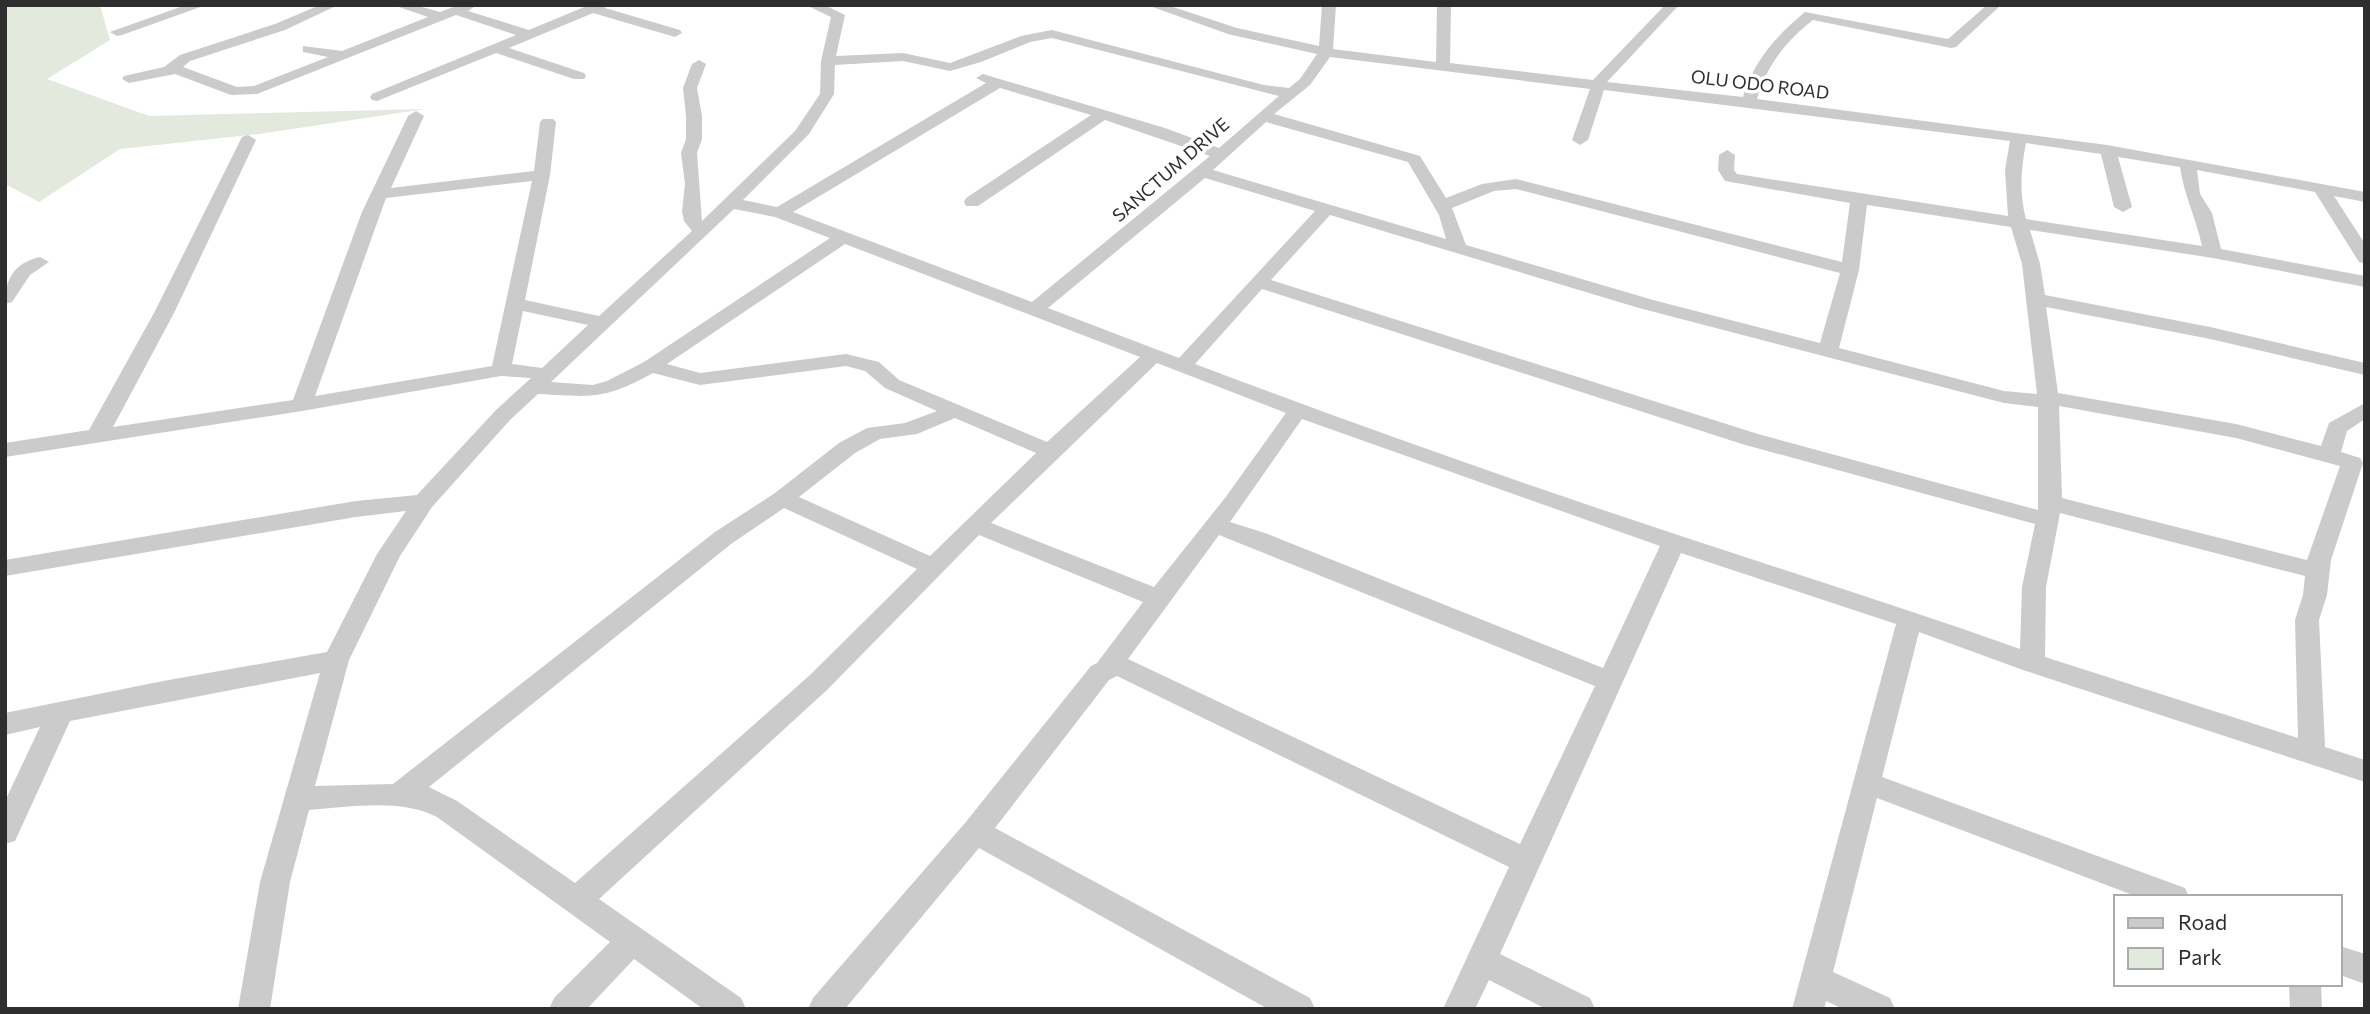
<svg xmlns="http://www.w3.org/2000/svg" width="2370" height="1014" font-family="Commissioner,sans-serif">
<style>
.green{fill:#e3e9dd}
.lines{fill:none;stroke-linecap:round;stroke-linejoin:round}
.minor{fill:#cbcbcb;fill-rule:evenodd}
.labels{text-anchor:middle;stroke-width:7;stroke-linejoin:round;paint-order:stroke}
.far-street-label{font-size:18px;fill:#2e2e2e;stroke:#fff}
</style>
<rect width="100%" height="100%" fill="#fff"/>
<path class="green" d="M5 5H100L110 40 47 79 149 116 425 109 259 134 120 149 39 202 5 184Z"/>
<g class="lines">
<path class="minor" d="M186 5H206L122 35 117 36 110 32Z
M320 5H338L285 30 190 61 183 67 237 87 254 86 328 57 303 52V46L342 51 428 17 393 5H415L440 12 459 5H477L468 11 529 30 589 5H607L605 8 680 30 682 33 675 37 593 13 509 48 584 73 586 76 584 79H574L496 53 377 101 372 100 370 97 372 94 516 35 456 15 257 94 231 95 175 74 129 83 122 79 124 76 164 67 180 55 275 24Z
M806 5H825L845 15 836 56 903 53 950 63 1021 36 1052 30 1264 85 1289 88 1300 79 1317 54 1228 34 1147 5H1167L1237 28 1319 46 1322 5H1336L1333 49 1436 62 1437 5H1451L1450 63 1593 80 1665 5H1679L1607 82 1743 97C1753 62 1777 35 1805 12L1948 39 1987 5H2001L1956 47 1951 48 1813 20C1786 41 1766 66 1757 99L2107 145 2365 192V202L2334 196 2365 244V263L2359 262 2315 192 2197 170 2200 194 2212 213 2221 249 2365 276V287L2213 258 2030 230 2040 264 2045 295 2210 327 2365 363V375L2210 339 2046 307 2058 393 2236 424 2321 446 2329 423 2365 403V419L2347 431 2341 452 2360 458 2363 463 2331 560 2327 595 2319 620 2325 747 2365 760V782L2023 670 1919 632 1882 777 2185 888 2189 897H2138L1877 798 1833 972 1890 998 1895 1009H1843L1826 1001 1824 1009H1792L1896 624 1681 553 1500 954 1590 998 1595 1009H1546L1489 980 1475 1009H1443L1509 867 1117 676 1109 680 995 828 1310 998 1315 1009H1268L979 848 845 1009H808L813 998 965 823 1091 666 1097 663 1143 602 979 535 828 689 599 899 741 998 746 1009H703L634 959 587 1009H549L554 998 610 942 437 817C400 798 350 807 309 810L290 882 270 1009H238L260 882 320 673 70 721 15 841 5 844V801L40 727 5 735V713L163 681 327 652 377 554 406 511 356 517 5 576V560L356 501 417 495 496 410 531 378 501 376 302 411 5 457V443L89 430 154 313 242 137 248 135 256 140 174 313 113 427 293 400 362 212 408 116 416 111 424 116 391 188 534 171 540 122 543 119H553L556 122 550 175 525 300 599 316 692 231 684 221 682 211 685 184 681 153 686 139V116L683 88 692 64 699 60 706 64 697 88 702 116V139L697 153 702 221 795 131 820 94 821 61 831 17ZM1052 38 1279 96 1219 148 1165 128 983 74 976 78 986 83 777 207 743 200 809 134 834 94 835 65 903 61 950 71 981 62 1030 42ZM1330 57 1590 89 1572 140 1580 145 1588 140 1604 90 2010 141 2005 170 2008 216 1737 174 1734 170 1735 155 1727 150 1719 155 1718 170 1725 181 1850 203 1842 262 1516 179 1482 184 1446 198 1420 156 1274 114 1310 85ZM1000 88 1091 115 966 198 964 202 966 206H978L1105 120 1210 156 1032 302 793 212ZM1266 122 1408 162 1439 215 1446 239 1213 170ZM2026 143 2101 154 2114 207 2123 212 2132 207 2118 157 2180 167C2184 195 2196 218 2202 246L2026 219C2019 194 2021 168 2026 143ZM1205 178 1315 211 1179 358 1048 308ZM532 181 492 366 315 396 386 198ZM1516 189 1840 273 1820 343 1653 300 1466 245 1452 208 1494 191ZM1867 205 2011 227 2022 264 2037 394 2004 391 1839 348 1859 270ZM734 209 775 217 830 238 644 362 607 381 593 385 551 382ZM1330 215 1639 308 2004 403 2038 407V510L1758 434 1271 280ZM845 244 1140 357 1047 442 899 380 879 362 846 354 700 373 667 364ZM1262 289 1742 444 2035 524 2022 587 2020 649C1908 609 1796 574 1684 537 1520 483 1356 425 1195 364ZM523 311 588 325 542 368 512 364ZM1157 363 1286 413 1225 498 1154 587 991 523ZM846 366 865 371 885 388 937 411 905 423 867 428 839 443 775 493 715 532 393 784 315 786 349 660 400 556 432 507 510 420 538 394C593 397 604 400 653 373L700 385ZM2059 406 2236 438 2340 466 2307 560 2062 498ZM955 418 1036 453 930 556 799 497 855 453 880 439 917 434ZM1302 419 1660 546 1603 668 1265 533 1230 522ZM784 508 917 569 810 675 575 883 457 801 429 787 731 544ZM2060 513 2305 576 2303 595 2295 620 2298 738 2045 657 2046 587ZM1219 535 1595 686 1520 844 1128 659Z
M40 257 49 262 30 275 12 302 5 304C5 279 14 263 40 257Z
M2340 946 2365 954V984L2340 975Z
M2289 984H2321L2322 1009H2290Z"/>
</g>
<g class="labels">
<g class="far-street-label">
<text transform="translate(1760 85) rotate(7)" y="6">OLU ODO ROAD</text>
<text transform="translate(1171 170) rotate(-41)" y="6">SANCTUM DRIVE</text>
</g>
</g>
<rect width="2370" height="1014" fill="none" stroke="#2e2e2e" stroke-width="14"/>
<rect x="2114" y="895" width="228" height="91" fill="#ffffff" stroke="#ababab" stroke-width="2"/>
<rect x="2128" y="918" width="35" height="10" fill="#cbcbcb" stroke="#ababab" stroke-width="2"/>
<text x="2178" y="930" font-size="21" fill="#2e2e2e">Road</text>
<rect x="2128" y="948" width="35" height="21" fill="#e3e9dd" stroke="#ababab" stroke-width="2"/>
<text x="2178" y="965" font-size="21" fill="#2e2e2e">Park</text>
</svg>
